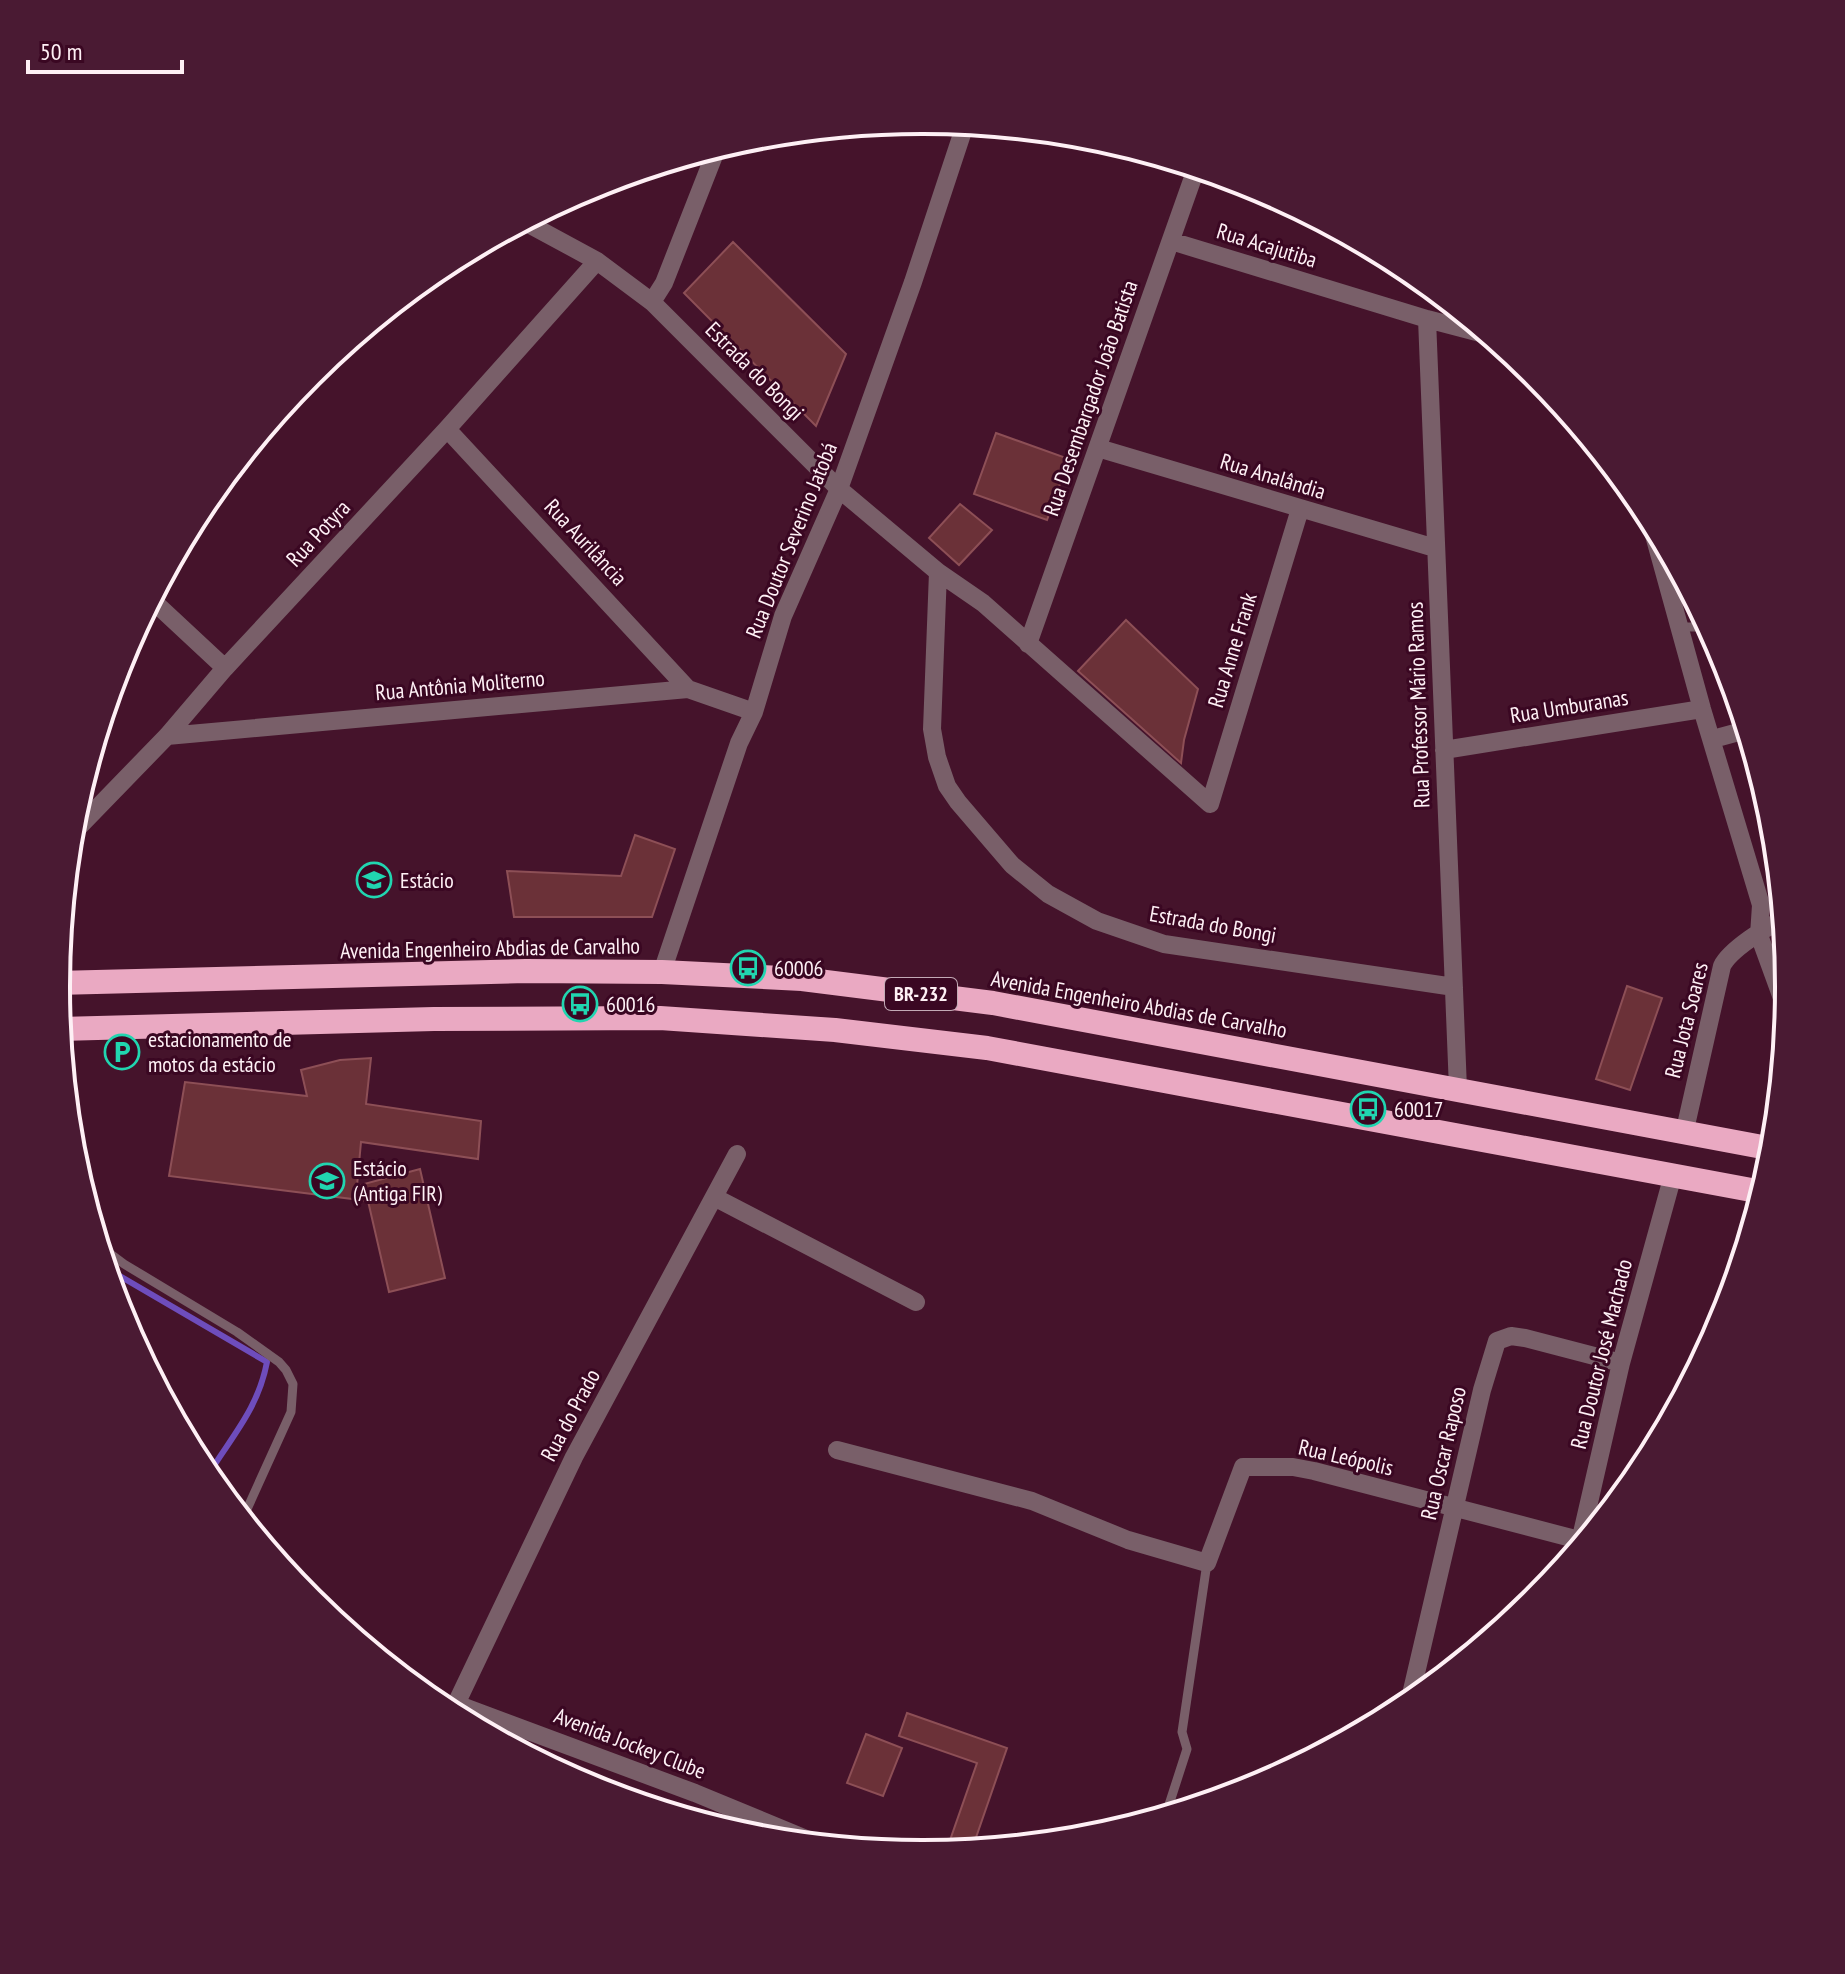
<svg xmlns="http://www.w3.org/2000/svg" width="1845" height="1974" font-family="'PT Sans Narrow',sans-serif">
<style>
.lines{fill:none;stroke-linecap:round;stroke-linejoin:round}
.stream{stroke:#6e4dbc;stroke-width:6}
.building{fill:#6b3138;stroke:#8d4f56;stroke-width:2}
.lane{stroke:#795f69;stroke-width:9}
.street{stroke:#795f69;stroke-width:18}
.highway{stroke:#eaa9c2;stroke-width:24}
.labels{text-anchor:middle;stroke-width:6;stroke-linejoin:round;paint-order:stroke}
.shield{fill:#3a0722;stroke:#c3aab6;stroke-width:2}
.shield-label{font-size:20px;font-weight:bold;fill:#fef0f5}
.street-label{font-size:22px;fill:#fef0f5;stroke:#3a0722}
.poi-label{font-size:22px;fill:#fef0f5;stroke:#3a0722;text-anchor:start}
.rim{fill:none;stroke:#fef0f5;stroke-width:4}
</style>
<rect width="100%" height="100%" fill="#45132b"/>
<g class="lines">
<path class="stream" d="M106 1268 267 1362C258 1409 232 1436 208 1475"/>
</g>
<path class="building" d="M733 242 846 354 816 426 684 293Z
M996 433 1069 459 1047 520 974 494Z
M960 504 992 530 959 565 929 538Z
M1126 620 1198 689 1184 740 1181 763 1078 671Z
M635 835 675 849 652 917H514L507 871 621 876Z
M1627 986 1662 998 1630 1090 1596 1079Z
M371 1058 366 1104 481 1121 478 1159 361 1142 357 1186 420 1169 445 1278 389 1292 368 1201 169 1176 185 1082 307 1096 301 1070 340 1060Z
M907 1713 1007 1748 972 1849 959 1850 948 1846 977 1763 899 1736Z
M866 1734 902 1748 883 1796 847 1783Z"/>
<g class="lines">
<path class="lane" d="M1680 627H1708
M62 1049 64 1029
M100 1246 124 1264 237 1332 279 1362 286 1370 293 1384 291 1412 243 1518
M425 1694 456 1704
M1166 1814 1187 1749 1182 1732 1207 1563"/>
<path class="street" d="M525 222 597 261 652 302 839 489 938 572 983 603 1210 804 1300 509
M1171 241 1427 319 1488 335
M652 302 664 283 717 148
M1427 319 1458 1089
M447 429 688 689
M1098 448 1435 548
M1649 517 1702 709 1761 905 1759 935 1787 1012
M938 572 932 729 937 757 947 786 958 802 1012 865 1048 894 1097 921 1164 944 1454 987
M152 600 225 668
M1028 644 1196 169
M167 736 688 689 754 712
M1713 739 1746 730
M1444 750 1702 709
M71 835 167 736 225 668 447 429 597 261
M662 972 739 743 754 712 783 616 839 489 913 282 965 125
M1684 1134 1722 966C1729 951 1767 925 1783 921
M737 1154 574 1457 456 1704 695 1793 816 1843
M714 1197 916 1302
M837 1450 1032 1501 1128 1540 1207 1563 1243 1467H1293L1314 1471 1583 1541
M1579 1546 1621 1363 1673 1175
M1409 1703 1482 1390 1497 1341 1511 1336 1525 1338 1621 1363"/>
<path class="highway" d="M56 983 526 971 662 972 802 979 993 1003 1773 1149
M60 1029 434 1019 660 1018 835 1030 987 1048 1762 1192"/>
</g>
<defs>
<g id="university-ring" transform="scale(1.8)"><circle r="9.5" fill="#3a0722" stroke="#21d5b0" stroke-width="1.5"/><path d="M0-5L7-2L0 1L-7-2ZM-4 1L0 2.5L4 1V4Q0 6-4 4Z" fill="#21d5b0"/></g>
<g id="bus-ring" transform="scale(1.8)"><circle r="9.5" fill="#3a0722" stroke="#21d5b0" stroke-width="1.5"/><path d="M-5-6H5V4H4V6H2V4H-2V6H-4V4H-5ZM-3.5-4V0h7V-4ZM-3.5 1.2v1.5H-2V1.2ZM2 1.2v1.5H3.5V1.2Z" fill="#21d5b0"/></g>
<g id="parking-ring" transform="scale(1.8)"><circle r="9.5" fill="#3a0722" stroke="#21d5b0" stroke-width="1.5"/><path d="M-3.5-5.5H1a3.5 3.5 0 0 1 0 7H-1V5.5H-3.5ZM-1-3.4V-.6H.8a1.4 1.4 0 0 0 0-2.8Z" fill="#21d5b0"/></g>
</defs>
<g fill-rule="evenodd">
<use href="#university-ring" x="374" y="880"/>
<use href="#bus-ring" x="748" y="968"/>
<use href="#bus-ring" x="580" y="1004"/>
<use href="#parking-ring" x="122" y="1052"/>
<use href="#bus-ring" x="1368" y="1109"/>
<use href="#university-ring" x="327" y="1181"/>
</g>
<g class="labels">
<rect class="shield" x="885" y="978" width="72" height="32" rx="6"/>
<g class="shield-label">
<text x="921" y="1001">BR-232</text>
</g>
<g class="street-label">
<text transform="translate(1267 245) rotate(17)" y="8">Rua Acajutiba</text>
<text transform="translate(755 371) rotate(45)" y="8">Estrada do Bongi</text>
<text transform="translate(1090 398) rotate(-71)" y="8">Rua Desembargador João Batista</text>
<text transform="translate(1273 476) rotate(17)" y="8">Rua Analândia</text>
<text transform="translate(318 533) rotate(-47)" y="8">Rua Potyra</text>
<text transform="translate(791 540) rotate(-68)" y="8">Rua Doutor Severino Jatobá</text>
<text transform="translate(586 542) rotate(47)" y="8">Rua Aurilância</text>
<text transform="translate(1232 650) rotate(-73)" y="8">Rua Anne Frank</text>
<text transform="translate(460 685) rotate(-5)" y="8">Rua Antônia Moliterno</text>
<text transform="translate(1418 705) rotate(-92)" y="8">Rua Professor Mário Ramos</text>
<text transform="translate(1569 706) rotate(-9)" y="8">Rua Umburanas</text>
<text transform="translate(1213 924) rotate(10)" y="8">Estrada do Bongi</text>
<text transform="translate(490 948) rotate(-1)" y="8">Avenida Engenheiro Abdias de Carvalho</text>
<text transform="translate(1139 1004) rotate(10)" y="8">Avenida Engenheiro Abdias de Carvalho</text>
<text transform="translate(1686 1020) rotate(-76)" y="8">Rua Jota Soares</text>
<text transform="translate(1601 1354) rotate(-76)" y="8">Rua Doutor José Machado</text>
<text transform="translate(570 1415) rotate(-62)" y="8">Rua do Prado</text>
<text transform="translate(1443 1453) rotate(-77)" y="8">Rua Oscar Raposo</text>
<text transform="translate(1346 1457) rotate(13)" y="8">Rua Leópolis</text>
<text transform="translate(630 1743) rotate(21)" y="8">Avenida Jockey Clube</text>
</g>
<g class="poi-label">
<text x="400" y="888">Estácio</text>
<text x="774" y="976">60006</text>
<text x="606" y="1012">60016</text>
<text x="148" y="1047">estacionamento de<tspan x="148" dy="25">motos da estácio</tspan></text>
<text x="1394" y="1117">60017</text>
<text x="353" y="1176">Estácio<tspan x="353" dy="25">(Antiga FIR)</tspan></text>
</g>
</g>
<path d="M0 0H1845V1974H0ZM922 134H923A852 852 0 0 1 1775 986V988A852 852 0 0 1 923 1840H922A852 852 0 0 1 70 988V986A852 852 0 0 1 922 134Z" fill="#4a1a33" fill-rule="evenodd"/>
<path class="rim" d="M922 134H923A852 852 0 0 1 1775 986V988A852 852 0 0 1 923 1840H922A852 852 0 0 1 70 988V986A852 852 0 0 1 922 134Z"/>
<path d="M28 60v12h154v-12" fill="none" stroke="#fef0f5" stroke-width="4"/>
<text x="40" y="60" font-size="24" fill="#fef0f5" stroke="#3a0722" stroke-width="6" paint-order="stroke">50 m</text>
</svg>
